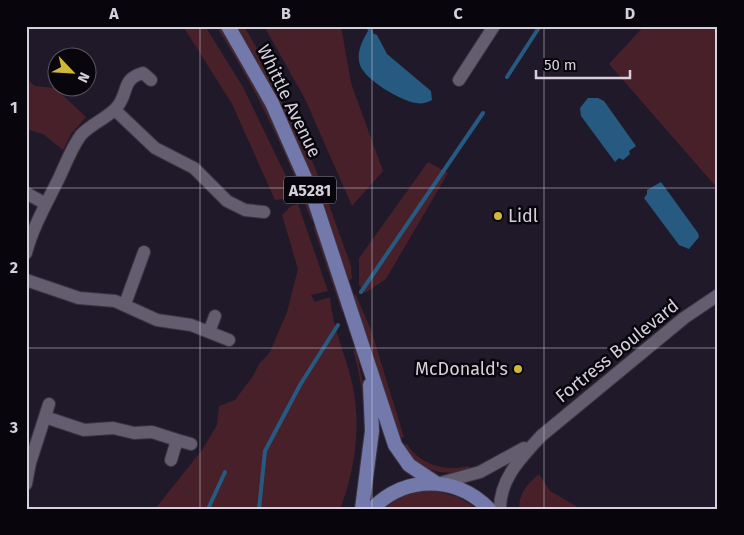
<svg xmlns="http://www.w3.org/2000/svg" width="744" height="535" font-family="'Fira Sans',sans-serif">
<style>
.green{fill:#472029}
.water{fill:#265a80}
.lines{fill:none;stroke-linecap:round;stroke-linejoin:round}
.stream{stroke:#265a80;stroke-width:4}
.minor-casing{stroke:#3b3541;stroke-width:14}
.primary-casing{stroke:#3b3541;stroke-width:16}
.minor{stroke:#645c6f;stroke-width:12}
.primary{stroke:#7379ab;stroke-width:14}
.grid{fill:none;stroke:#d5d0db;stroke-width:1;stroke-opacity:0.55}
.poi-dot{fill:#cfb837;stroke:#08060c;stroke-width:2}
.labels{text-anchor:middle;stroke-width:5;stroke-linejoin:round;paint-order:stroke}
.shield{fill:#08060c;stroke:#98939d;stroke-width:1}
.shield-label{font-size:16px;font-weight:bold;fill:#d5d0db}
.street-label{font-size:18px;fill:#d5d0db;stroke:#08060c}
.poi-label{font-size:18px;fill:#d5d0db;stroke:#08060c;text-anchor:start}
.neatline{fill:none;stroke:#d5d0db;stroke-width:2}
.grid-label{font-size:16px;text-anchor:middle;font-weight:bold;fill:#d5d0db}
</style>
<rect width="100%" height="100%" fill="#201929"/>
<path class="green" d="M183 26H205L243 87 296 197 275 200 232 104Z
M216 26H220L265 102 314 218 311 220C287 152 255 87 216 26Z
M236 26H244C277 82 305 138 327 199L322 201 279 102Z
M264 26H341L351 83 383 171 352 206 305 99Z
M644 26H718V189L609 64Z
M26 78 35 86 55 88 86 117 71 134 63 150 43 134 26 129Z
M428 162 448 173 386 279 365 293 359 285V258Z
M328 202 351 266 352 279 349 280 323 204Z
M298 204 328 291 311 295 315 302 330 297C332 328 347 357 353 387 361 428 355 471 340 509H155L202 450 217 425 219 406 235 400 253 376 259 364 270 352 287 312 298 269 282 215 291 206Z
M316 225 345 311 342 312 313 226Z
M354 295H356L371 330 404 437 398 439Z
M356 349 367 405 364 444C366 412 362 381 353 350Z
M407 444C420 465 445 472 469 466L470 470C440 477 421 471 402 446Z
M539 474 550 491 581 509H519C519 493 527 484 539 474Z
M424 490C444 492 460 495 476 509H382L403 496Z"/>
<path class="water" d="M368 31 377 35 387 54 431 91 432 100C426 103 422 104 416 103 401 101 365 80 360 65 356 53 362 41 368 31Z
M588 98H598L604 101 636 146 629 151 630 154 623 160 619 158 615 162 581 116 580 108Z
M661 182 698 233 699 237 689 249 679 245 644 198 647 194V190Z"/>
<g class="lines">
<path class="stream" d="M368 26 371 32
M507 77 540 26
M361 292 483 113
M208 509 225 472
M259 509 265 451 300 385 338 325"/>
<g class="minor-casing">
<path id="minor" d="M459 80 494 26
M115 110 155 148 194 168 227 201 245 210 264 212
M26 193 46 204
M26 253C33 226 48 201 60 176 66 163 72 147 81 135 92 123 108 118 117 107 129 93 121 79 143 73L151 80
M26 280 79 298 115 301 157 320 191 325 229 340
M125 304 144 252
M209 332 215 316
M45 417 84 430 113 428 134 433 152 432 177 440
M171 460 177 440 191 444
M440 483 480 472 524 448
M26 484 30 463 49 404
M500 509C500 478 521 458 541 436L684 318 718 295"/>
</g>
<g class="primary-casing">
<path id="primary" d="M228 26 272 103 313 196 395 445 409 465 436 483
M362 509 372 431 370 385
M372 509C405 475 456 475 489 509"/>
</g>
<use href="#minor" class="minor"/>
<use href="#primary" class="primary"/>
</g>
<path class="grid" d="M200 26V509M372 26V509M544 26V509M26 188H718M26 348H718"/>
<g class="poi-dot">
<circle cx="498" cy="216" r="5"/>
<circle cx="518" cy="369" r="5"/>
</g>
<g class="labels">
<rect class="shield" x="284" y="176.5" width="52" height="27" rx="4"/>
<g class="shield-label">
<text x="310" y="196">A5281</text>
</g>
<g class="street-label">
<text transform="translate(289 101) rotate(64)" y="6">Whittle Avenue</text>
<text transform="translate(617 351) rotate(-39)" y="6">Fortress Boulevard</text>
</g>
<g class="poi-label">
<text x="508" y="222">Lidl</text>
<text x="508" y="375" text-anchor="end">McDonald's</text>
</g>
</g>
<rect width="744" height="535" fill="none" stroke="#08060c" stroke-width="55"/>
<g transform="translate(72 72) rotate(115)"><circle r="24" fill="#08060c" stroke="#5a575f"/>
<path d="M0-4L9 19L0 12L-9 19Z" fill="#cfb837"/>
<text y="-8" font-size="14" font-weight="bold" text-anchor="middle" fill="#d5d0db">N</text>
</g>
<path d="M536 70v8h94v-8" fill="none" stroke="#d5d0db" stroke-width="2.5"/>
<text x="544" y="70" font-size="15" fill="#d5d0db" stroke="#08060c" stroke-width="4" paint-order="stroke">50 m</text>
<rect x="28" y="28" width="688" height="480" class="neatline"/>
<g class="grid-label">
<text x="114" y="19">A</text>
<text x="286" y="19">B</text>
<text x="458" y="19">C</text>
<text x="630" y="19">D</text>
<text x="14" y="113">1</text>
<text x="14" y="273">2</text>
<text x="14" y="433">3</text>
</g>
</svg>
